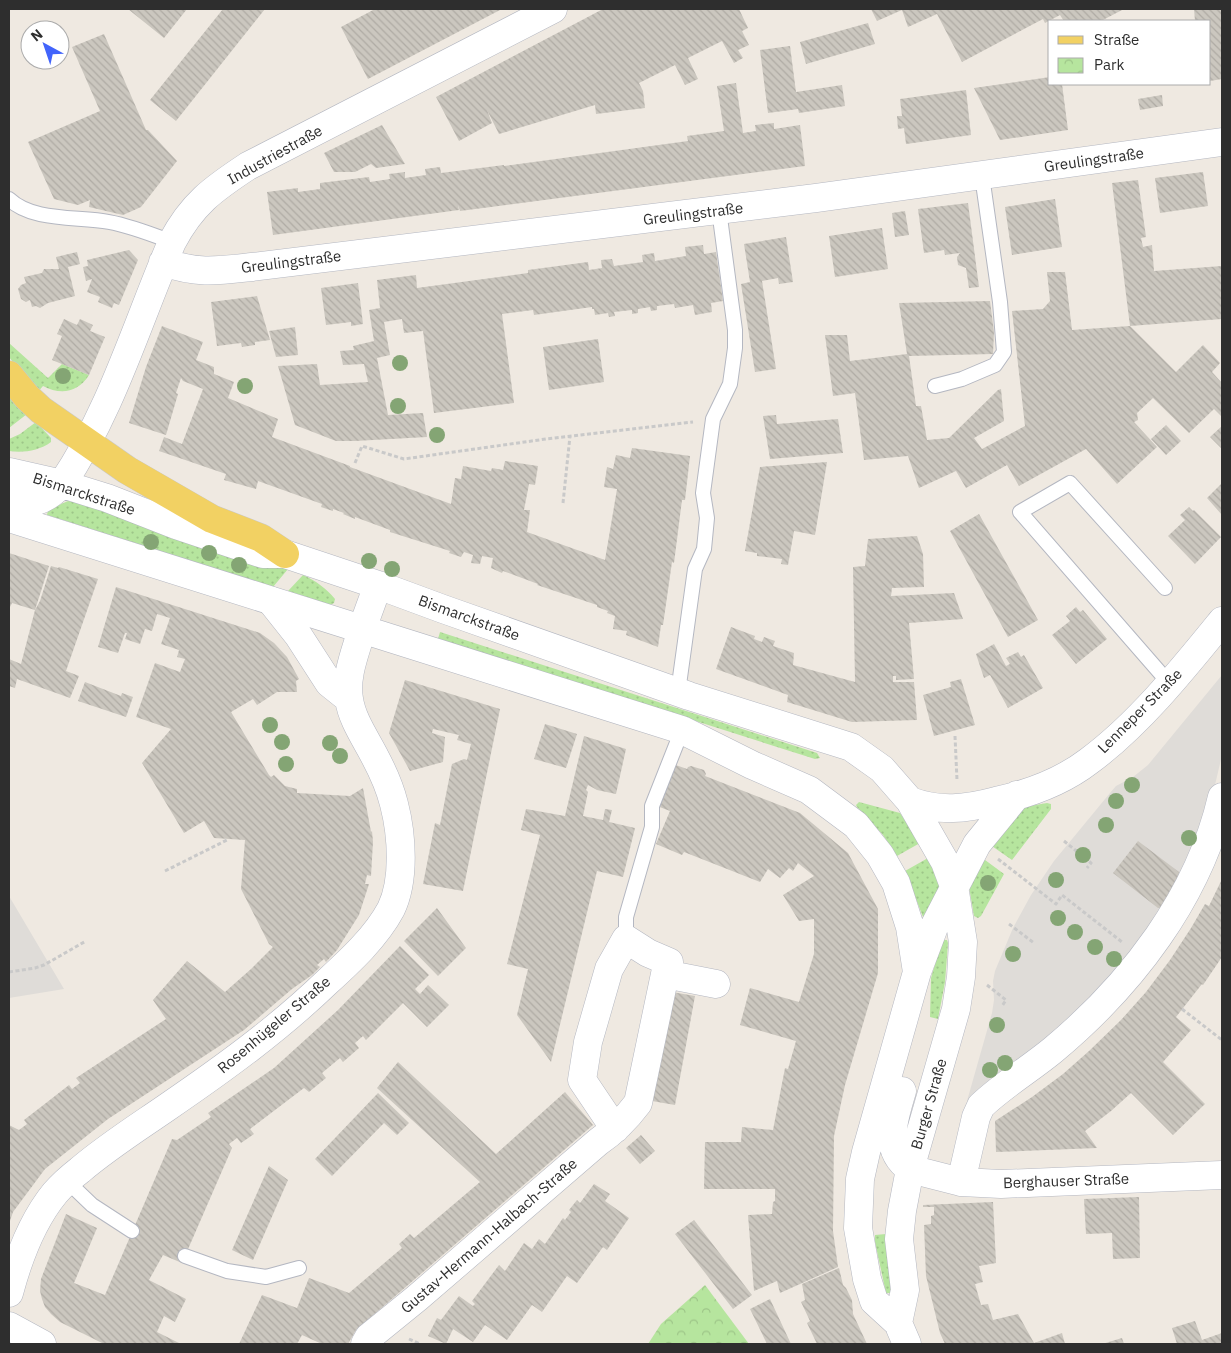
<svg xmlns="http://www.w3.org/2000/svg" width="1231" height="1353" font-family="'IBM Plex Sans',sans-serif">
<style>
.grass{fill:url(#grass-dots)}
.park{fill:url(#park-crowns)}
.plaza{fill:#dfdcd8}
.building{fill:url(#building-back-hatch)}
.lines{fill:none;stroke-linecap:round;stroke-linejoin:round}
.lane-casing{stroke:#b4b7c1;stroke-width:16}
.street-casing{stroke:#b4b7c1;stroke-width:29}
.secondary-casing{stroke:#b4b7c1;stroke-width:29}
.primary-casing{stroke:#c9c9c9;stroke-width:29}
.path{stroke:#c9c9c9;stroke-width:3;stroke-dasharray:4 2.5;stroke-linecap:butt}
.lane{stroke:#fff;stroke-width:14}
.street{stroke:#fff;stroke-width:28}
.secondary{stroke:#fff;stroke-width:28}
.primary{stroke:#f2d163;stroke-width:28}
.tree{fill:#84a574}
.labels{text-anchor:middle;stroke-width:5;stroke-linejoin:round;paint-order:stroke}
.street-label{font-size:15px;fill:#2e2e2e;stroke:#fff}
</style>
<defs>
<pattern id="grass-dots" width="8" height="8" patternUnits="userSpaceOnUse" patternTransform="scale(1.25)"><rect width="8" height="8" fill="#b6e59e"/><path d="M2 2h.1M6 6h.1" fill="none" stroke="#9dc588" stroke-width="1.8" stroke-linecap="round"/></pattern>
<pattern id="park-crowns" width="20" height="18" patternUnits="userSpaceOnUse" patternTransform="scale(1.25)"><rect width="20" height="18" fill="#b6e59e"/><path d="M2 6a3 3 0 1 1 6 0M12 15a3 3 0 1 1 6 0" fill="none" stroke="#9dc588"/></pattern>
<pattern id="building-back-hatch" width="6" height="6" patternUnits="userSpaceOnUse" patternTransform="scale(1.25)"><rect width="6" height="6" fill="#cbc7bf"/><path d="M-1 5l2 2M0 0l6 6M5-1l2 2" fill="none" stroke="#afaba4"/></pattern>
</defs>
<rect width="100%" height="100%" fill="#efe9e1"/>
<path class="grass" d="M9 343 48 378 62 364 89 375C78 393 60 395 43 386L37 393 9 357Z
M9 394 27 414 9 428Z
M36 422 51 438V442C39 451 23 453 9 451V439L20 434Z
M68 501 77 502 288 569 273 587 47 515 48 510Z
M303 575C316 581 326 588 335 599L334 603 330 605 288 591Z
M440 632 817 753 820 758 815 759 438 639Z
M859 802 900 813 920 843 897 856 883 835 857 807 856 805Z
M1047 803 1051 804V809L1012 860 989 844 1018 808Z
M981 857 1004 874 981 916 978 918 974 916 968 881Z
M928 858 940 887 926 917H923L905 871Z
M942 940H947L948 943 945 982 938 1019 930 1017 931 978Z
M886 1234 891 1293H886L875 1242V1235Z"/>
<path class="park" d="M705 1285 749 1344H648L661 1324Z"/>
<path class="plaza" d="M1222 675V755L1215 785 1209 807 1188 861 1145 937 1083 1010 967 1101 992 1013 994 1000 993 981 995 971 1013 928 1031 895 1054 861 1110 793 1116 786 1133 777 1148 765Z
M9 896 64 989 9 998Z"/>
<path class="building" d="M128 9H187L164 38Z
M223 9H265L176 121 150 100Z
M375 9H502L368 79 341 27Z
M603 9H739L748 28 742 31 749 45 738 50 743 58 734 63 722 41 688 58 698 79 685 85 675 65 639 83 643 91 645 108 596 114 595 105 499 134 487 110 492 123 459 141 436 97Z
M871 9H1124L1101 21H1064L1060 15 1045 23 1043 19 962 62 937 14 908 27 902 10 877 21Z
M1194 9H1222V79L1210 81V21H1195Z
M868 23 875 44 806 64 800 42Z
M104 34 146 130H148L177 161 141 207 123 215 89 207 90 200 78 205 54 199 28 142 100 111 72 47Z
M790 46 796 92 842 85 845 106 799 113 798 109 768 113 760 50Z
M1050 77V84H1062L1068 130 1000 140 974 88Z
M736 83 743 133 756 131 755 125 774 123V129L800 125 805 166 460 211 458 205 459 210 273 235 267 192 298 188V192L320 189V183L369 177 370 182 390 179 389 174 405 172V178L426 175 425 169 440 167 441 173 504 165V166L688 141 687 136 724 131 717 86Z
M966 90 971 135 906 144 904 128 898 129 897 116H902L900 99Z
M1162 95 1163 106 1140 110 1138 99Z
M382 125 405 164 376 168 371 164 355 172H334L324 153Z
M1203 172 1208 206 1160 213 1155 178Z
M1138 180 1146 237 1141 238 1143 247 1152 245 1154 271 1222 266V319L1130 326 1112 183Z
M1055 199 1062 247 1012 255 1005 207Z
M968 203 979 287 969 288 966 268 958 265 957 257 960 253 945 255 944 250 924 253 918 209Z
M905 211 909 235 895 237 892 213Z
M882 228 888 269 835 277 829 236Z
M786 237 793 282 779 284 778 278 762 281 776 369 755 372 741 284 750 282 744 244Z
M703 245 704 254 716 252 723 301 711 303 712 312 695 315 693 305 675 308 674 304 657 306V310L651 311 650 307 638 309V313L632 314V310L614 312 615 316 609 317 608 313 595 315 594 309H592V307L534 315 533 310 502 314 514 403 434 413 423 331 404 333 402 319 384 322 390 355 377 358 388 415 423 413 427 437 355 441H336L295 425 278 366 317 364 320 385 368 382 364 364 343 365 340 351 354 350 353 346 374 341 369 310 380 308 377 280 416 275 417 288 528 273V270L588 262 589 270 602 268 601 260 612 259 614 266 643 262 642 255 654 253 655 261 686 256 685 247Z
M129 250 138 260 119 305 114 303 112 308 98 302 100 297 87 292 92 279 86 281 83 267 88 266 87 260Z
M77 252 80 264 68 267 75 296 48 303 40 308 36 306 32 307 30 300 26 302 21 299 18 289 21 285 26 283 24 277 42 273 44 269H59L56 257Z
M1047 272H1065L1072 330 1130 326 1176 372 1203 345 1220 363 1212 372 1222 383V417L1214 409 1189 433 1153 398 1137 413 1138 420 1134 422 1157 447 1117 484 1086 449 1019 486 1007 465 966 488 956 471 919 488 908 456 864 460 855 393 833 396 825 335H847L850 361 907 354 899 303 990 301 994 332 993 354 909 356 916 406H921L927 440 949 438 998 390 1001 389 1004 421 974 438 982 449 1025 426 1012 311 1043 309 1050 301Z
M358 283 363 324 351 326V322L326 325 321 288Z
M257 296 270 340 255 342V345L242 347 241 343 217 346 211 302Z
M64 319 77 325 80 319 93 325 90 331 105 337 89 375 52 360 62 336 57 334Z
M162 326 203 342 196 360 214 367V374L234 382 228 398 278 419 272 437 350 466V467L451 504 455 478 461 479 463 466 491 471 492 468 503 470 505 461 538 466 535 485 529 484 524 510H530L527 532 605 560 617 489 604 487 607 467 613 469 616 455 630 458 632 448 690 456 685 500H682L674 563 672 562 663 625H661L658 647 626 635 627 631 613 629 615 616 607 613 608 611 597 607V605L537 585 538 584 503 571 502 573 491 568 493 558 482 556 480 564 471 563 473 555 464 552 461 557 449 553 450 551 390 532V530L355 517V519L343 514 344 513 333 509V511L321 507 322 504 258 481 256 489 224 480 226 474 159 451 164 437 182 444 203 389 183 381 181 378 176 393 178 394 166 435 129 423 146 367Z
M295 327 298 355 276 357 269 331Z
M598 339 604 382 549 390 543 347Z
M776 415 777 424 838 419 843 453 770 459 763 416Z
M1166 425 1181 441 1166 455 1151 439Z
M1222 426V449L1210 437Z
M827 462 815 535 794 531 788 565 781 564 782 559 757 556V553L745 551 760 467Z
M1222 483V515L1207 498Z
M1189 507 1193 511 1194 510 1221 537 1195 564 1168 536 1185 520 1180 515Z
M979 514 1038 620 1008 637 950 531Z
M917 536 923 554 924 587 892 588 891 596 954 593 963 619 909 623 914 679 896 680V676H893V682H914L917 720 852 722 787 702 788 695 716 669 731 627 755 636 754 639 762 642 764 637 775 641 773 646 794 653 793 665 855 682 853 567 865 566 868 539Z
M9 553 49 566 35 610 40 601 51 566 58 568 59 567 98 579 66 671 79 676 70 698 17 679 15 688 9 686V659L21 664 35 610 12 603 9 609Z
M116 587 260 633 274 643 287 657 299 679 296 681 297 692H277L257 705 253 699 231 712 269 775 271 777 274 775 285 786 297 789V793L350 796 363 788 371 832 372 831 373 842 371 876 367 875 365 884H369L359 915 337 950 326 962 324 959 317 965 320 967 312 975 292 989 244 1030 108 1119 45 1169 13 1212 9 1224V1125L19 1130 27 1124 24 1120 46 1103 69 1085 72 1089 80 1083 76 1078 166 1019 153 1000 187 961 225 992 251 969 273 947 269 944 241 889 245 840 214 838 204 821 184 833 142 763 171 729 136 717 155 663 180 672 185 659 177 657 179 650 161 644 170 618 157 614 152 631 145 629 140 644 125 639 127 633H125L118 653 98 647Z
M1076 607 1080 612 1083 610 1107 639 1076 664 1052 635 1070 621 1066 616Z
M994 644 1006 666 1010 664 1006 658 1018 652 1021 657 1024 655 1043 688 1008 708 990 675 984 678 976 654Z
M961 679 975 725 934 736 923 695 951 687 950 682Z
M405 680 500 709 463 891 423 884 435 823 440 825 452 764 464 759 467 760 471 744 457 740 459 735 433 729 432 733 445 737 443 762 410 771 389 733Z
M85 682 121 696 122 693 133 697 126 717 78 701Z
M545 724 577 734 566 768 534 759Z
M584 736 626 749 616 794 597 790 588 785 586 790 588 792 583 816 603 820 605 809 612 810 609 822 635 828 623 877 597 871 551 1062 517 1015 528 969 507 964 540 835 521 830 526 809 565 816Z
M673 764 687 769 688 767 691 766 704 770 706 774 705 776 800 813 848 853 878 909V973L845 1085 834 1136 833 1231 838 1267 780 1293 777 1281 754 1291 748 1215 772 1214 773 1202 775 1201V1189H704L705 1142H741L742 1127 773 1130 785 1068 788 1069 796 1041 740 1025 750 988 799 1002 814 954V919L799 921 783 895 814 876 798 863 793 871 789 868 780 878 768 869 760 882 684 852 682 855 656 844 670 811 657 806Z
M1138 841 1179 872 1180 876 1163 908H1158L1113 873Z
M1222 879V957L1203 985 1202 984 1176 1017 1191 1030 1163 1062 1205 1104 1173 1135 1131 1093 1111 1111 1085 1131 1097 1148 996 1152 995 1121 1032 1097 1063 1074 1089 1051 1121 1020 1146 992 1170 960 1191 928 1205 904 1209 906Z
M437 908 466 948 438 976 404 941Z
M400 946 429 975 415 989 420 994 428 985 449 1005 427 1027 403 1003 366 1040 363 1036 355 1043 359 1048 343 1062 340 1058 322 1073 326 1078 309 1092 304 1088 250 1129 254 1134 241 1143 237 1138 229 1144 232 1148 182 1263 163 1255 149 1280 186 1299 175 1322 164 1316 157 1332 181 1344H104L60 1322 51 1314 45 1307 42 1299 40 1291 41 1279 66 1214 97 1228 74 1283 105 1295 172 1139 177 1140 211 1117 208 1113 274 1068 338 1010Z
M672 992 695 996 675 1105 652 1101Z
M398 1062 496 1154 565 1092 593 1125 356 1330 348 1344H322L302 1335 297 1344H239L262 1295 297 1308 309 1278 349 1293 402 1248 399 1244 410 1234 414 1238 480 1182 377 1088Z
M378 1093 409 1123 397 1135 384 1123 332 1176 315 1159Z
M641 1135 655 1151 640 1164 626 1148Z
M269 1166 288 1180 253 1260 232 1250Z
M594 1184 610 1194 605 1201 629 1218 607 1250 603 1247 577 1283 567 1276 542 1312 532 1305 507 1340 485 1325 473 1342 453 1329 446 1344 428 1336 437 1318 441 1320 459 1296 473 1306 475 1304 472 1301 499 1265 505 1271 524 1243 532 1249 539 1239 545 1244 563 1218 565 1220 571 1212 569 1210 577 1200 580 1203Z
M1139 1197 1140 1258 1113 1259 1112 1233 1086 1234 1084 1199Z
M993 1202 996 1263 979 1266 983 1282 975 1284 981 1305 988 1304 993 1320 1018 1314 1034 1343 1062 1333 1065 1344H945L940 1333 926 1276 924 1225 931 1224V1216L934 1215V1207H923V1205Z
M694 1220 752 1295 733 1309 675 1234Z
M839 1268 843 1285 846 1288 852 1300 853 1314 867 1344H817L807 1323 810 1321 801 1302 805 1300 802 1284Z
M770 1299 791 1344H767L750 1309Z
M1195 1321 1202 1340 1222 1333V1344H1177L1172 1328Z
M1122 1338 1124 1344H1102Z"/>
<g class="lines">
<g class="lane-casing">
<path id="lane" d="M9 199C33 222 78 216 109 222 131 226 151 234 172 242
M935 386 962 379 995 365 1004 352 1000 302 982 176
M1165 588 1070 483 1020 512 1169 683
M678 692 695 569 704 549 707 518 703 493 713 419 730 384 735 348V330L719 210
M626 939V917L652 827V806L682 730
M67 1181 92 1205 132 1231
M185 1256 227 1271 266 1277 299 1268"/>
</g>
<g class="street-casing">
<path id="street" d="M163 262C198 274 216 271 252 267L816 198 1222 142
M62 484C112 410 137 323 172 242 192 204 213 189 248 166L553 9
M271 601 298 635 329 683 349 699
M665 974 716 984
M910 1169 961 1182 1001 1184 1222 1175
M961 1182 976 1117 981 1106C1003 1085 1030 1069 1053 1050 1131 985 1199 897 1222 797
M9 1293C18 1259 32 1221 55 1193 62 1185 71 1177 80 1170 107 1147 137 1128 166 1108 223 1069 277 1030 327 982 350 961 376 937 391 909 405 880 402 835 394 804 390 788 383 772 375 757 366 739 352 720 349 699 345 675 356 651 362 629
M9 1326 42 1344
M365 1344 369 1337 417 1298 598 1142C614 1131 626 1119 638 1103L665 974 669 962 648 953 626 939 609 969 588 1042 582 1080 615 1129"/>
</g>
<g class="secondary-casing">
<path id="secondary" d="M9 472 62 484 107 498 176 525 263 554H285L378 585 443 609 689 696 851 747 882 769 910 801 945 862 954 886 963 942 961 977 956 1009 910 1169 902 1211 899 1239 905 1290 898 1323
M9 499C34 505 43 502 62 484
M9 518 682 730 752 765 809 790 856 825 880 855 896 883 910 927 917 972
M362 629 378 585
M910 801C940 812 966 809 996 801 1028 794 1063 781 1089 761 1139 724 1183 669 1222 621
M902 1091C894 1119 882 1149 910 1169
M907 1344 898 1323 874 1301 867 1279 858 1228 860 1179 866 1152 917 972 934 927 977 844 1017 795"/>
</g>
<g class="primary-casing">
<path id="primary" d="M9 375 27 397 41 410 127 470 212 519 261 538 285 554"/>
</g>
<path class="path" d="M355 463 362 446 404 459 546 439 693 422
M563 503 570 436
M955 736 957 780
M1064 841 1091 863 1087 868
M998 859 1056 904 1062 895 1122 942
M165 871 229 839
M1009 924 1034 943
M9 972 35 968 44 965 86 941
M987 985 1006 1000 1002 1006
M1182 1009 1222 1040
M409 1339 420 1344"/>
<use href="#lane" class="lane"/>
<use href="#street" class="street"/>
<use href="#secondary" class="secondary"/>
<use href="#primary" class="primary"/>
</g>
<g class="tree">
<circle cx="400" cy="363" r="8"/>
<circle cx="63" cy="376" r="8"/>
<circle cx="245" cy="386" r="8"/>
<circle cx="398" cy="406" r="8"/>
<circle cx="437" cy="435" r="8"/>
<circle cx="151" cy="542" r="8"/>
<circle cx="209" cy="553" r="8"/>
<circle cx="369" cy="561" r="8"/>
<circle cx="239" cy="565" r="8"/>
<circle cx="392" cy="569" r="8"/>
<circle cx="270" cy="725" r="8"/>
<circle cx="282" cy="742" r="8"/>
<circle cx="330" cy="743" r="8"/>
<circle cx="340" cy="756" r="8"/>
<circle cx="286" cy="764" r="8"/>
<circle cx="1132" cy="785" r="8"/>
<circle cx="1116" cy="801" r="8"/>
<circle cx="1106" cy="825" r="8"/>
<circle cx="1189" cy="838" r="8"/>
<circle cx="1083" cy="855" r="8"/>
<circle cx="1056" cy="880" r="8"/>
<circle cx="988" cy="883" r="8"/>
<circle cx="1058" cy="918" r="8"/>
<circle cx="1075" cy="932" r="8"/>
<circle cx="1095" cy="947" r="8"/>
<circle cx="1013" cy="954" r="8"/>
<circle cx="1114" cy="959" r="8"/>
<circle cx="997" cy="1025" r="8"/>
<circle cx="1005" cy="1063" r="8"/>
<circle cx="990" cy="1070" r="8"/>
</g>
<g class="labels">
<g class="street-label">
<text transform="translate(275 155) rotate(-29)" y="5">Industriestraße</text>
<text transform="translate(1094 160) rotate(-8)" y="5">Greulingstraße</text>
<text transform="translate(693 214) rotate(-7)" y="5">Greulingstraße</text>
<text transform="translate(291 262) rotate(-7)" y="5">Greulingstraße</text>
<text transform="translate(84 494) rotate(18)" y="5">Bismarckstraße</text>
<text transform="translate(469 618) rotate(20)" y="5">Bismarckstraße</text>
<text transform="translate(1140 711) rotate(-45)" y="5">Lenneper Straße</text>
<text transform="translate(274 1025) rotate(-40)" y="5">Rosenhügeler Straße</text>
<text transform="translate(929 1104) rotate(-74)" y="5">Burger Straße</text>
<text transform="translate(1066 1181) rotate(-2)" y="5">Berghauser Straße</text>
<text transform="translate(489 1236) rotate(-41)" y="5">Gustav-Hermann-Halbach-Straße</text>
</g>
</g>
<rect width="1231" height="1353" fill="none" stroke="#2e2e2e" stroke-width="20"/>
<rect x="1048" y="20" width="162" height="65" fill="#ffffff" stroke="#ababab"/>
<rect x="1058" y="36" width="25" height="8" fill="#f2d163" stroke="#ababab"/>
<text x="1094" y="45" font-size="15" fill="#2e2e2e">Straße</text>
<rect x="1058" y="58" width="25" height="15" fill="url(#park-crowns)" stroke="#ababab"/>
<text x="1094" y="70" font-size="15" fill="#2e2e2e">Park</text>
<g transform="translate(45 45) rotate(320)"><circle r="24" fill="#ffffff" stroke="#ababab"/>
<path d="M0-4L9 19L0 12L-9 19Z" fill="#4264fb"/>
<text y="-8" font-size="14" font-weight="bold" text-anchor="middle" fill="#2e2e2e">N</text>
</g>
</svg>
